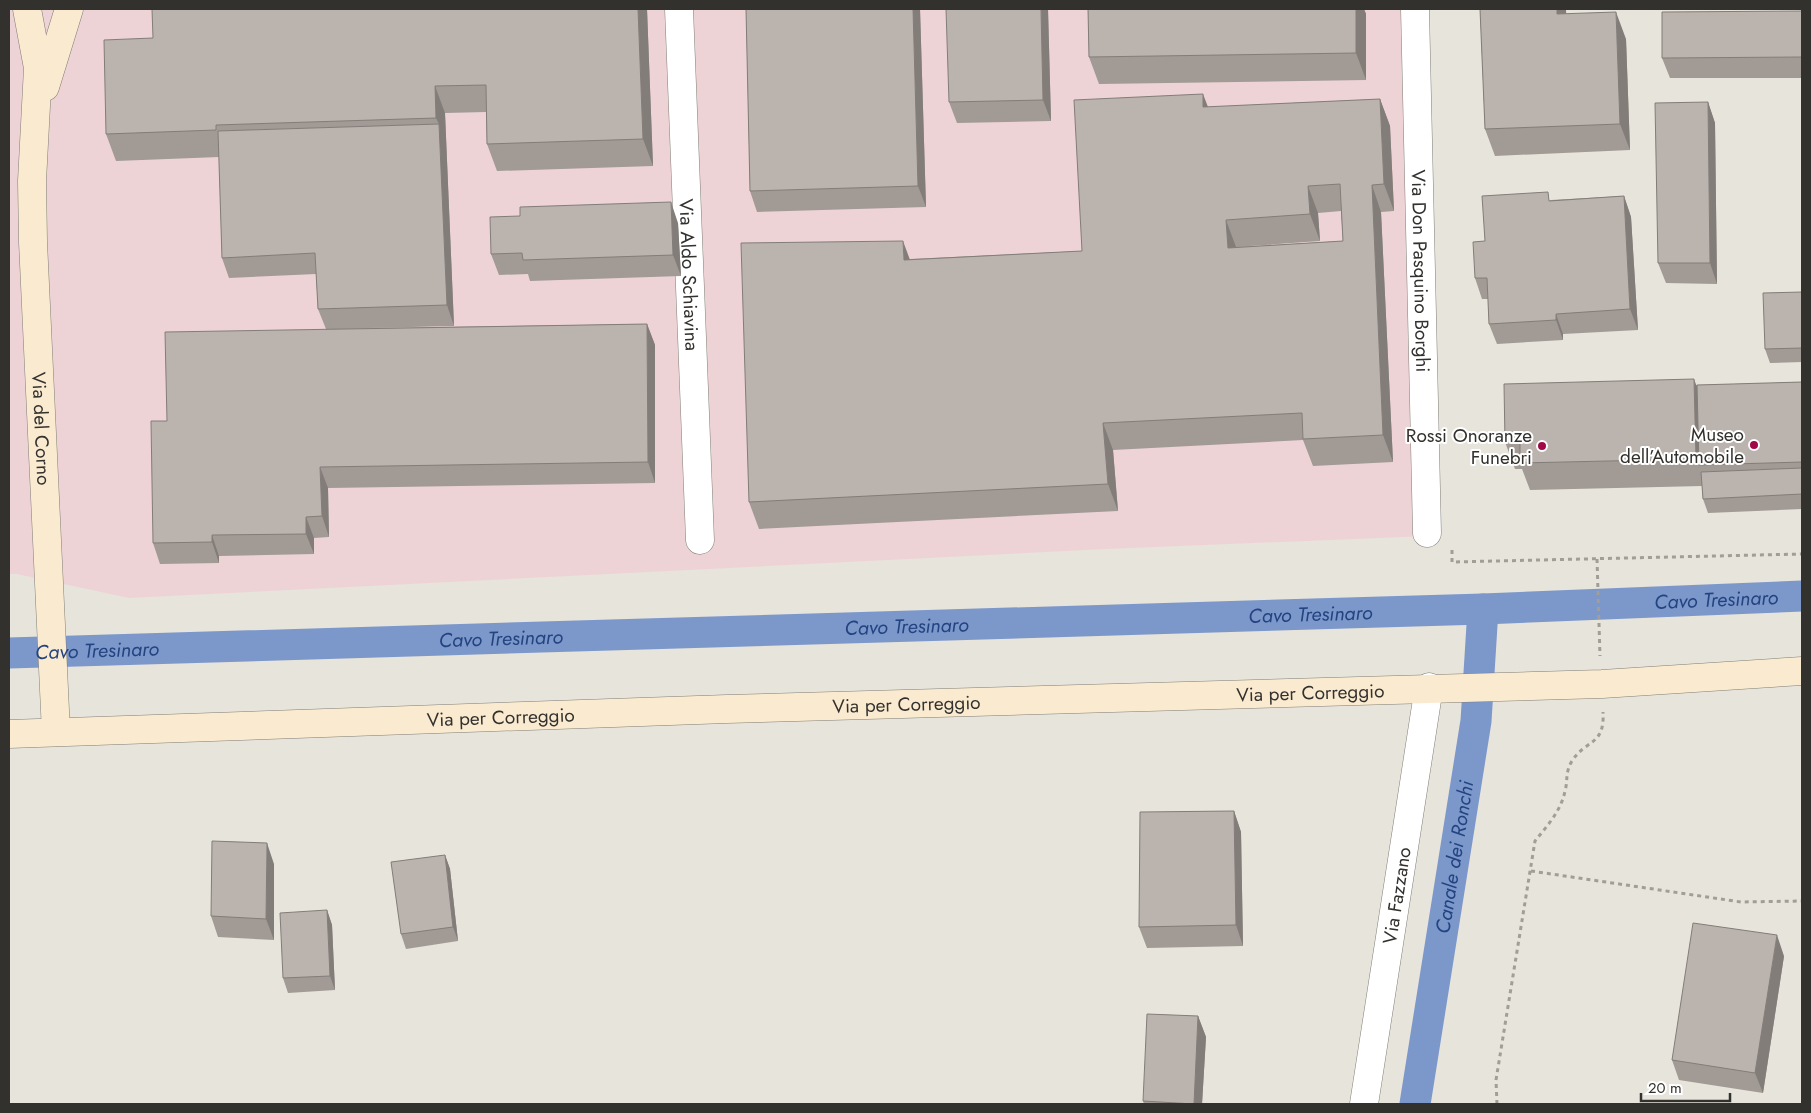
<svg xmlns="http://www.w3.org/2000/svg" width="1811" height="1113" font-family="Jost,sans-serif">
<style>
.industrial{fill:#edd3d6}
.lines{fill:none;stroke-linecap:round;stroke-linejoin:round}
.canal{stroke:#7c97ca;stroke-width:31}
.street-casing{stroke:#817e76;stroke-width:29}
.secondary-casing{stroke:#817e76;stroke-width:29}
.path{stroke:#a09e97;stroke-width:3;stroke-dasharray:4 4;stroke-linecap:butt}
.street{stroke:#fff;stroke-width:28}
.secondary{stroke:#faebd0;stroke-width:28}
.wall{fill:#a19a95;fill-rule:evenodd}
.shaded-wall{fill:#837d79}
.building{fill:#bbb3ad;stroke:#837d79;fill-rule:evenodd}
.poi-dot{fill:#a20846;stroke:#fff;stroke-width:2}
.labels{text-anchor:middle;stroke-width:4;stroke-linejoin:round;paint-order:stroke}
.street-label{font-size:19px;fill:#33312e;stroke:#fff}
.poi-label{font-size:19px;fill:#33312e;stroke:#fff;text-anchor:end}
.water-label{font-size:20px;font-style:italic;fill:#234381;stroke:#fff}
</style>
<rect width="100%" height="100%" fill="#e7e4db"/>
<path class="industrial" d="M9 9H1424L1428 536 1106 549 129 598 17 574H9Z"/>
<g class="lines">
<g class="canal">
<path id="s1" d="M9 653 1483 609 1802 596"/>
<path id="s2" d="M1415 1104 1476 721 1483 609"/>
</g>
<g class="street-casing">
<g id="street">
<path id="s3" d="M679 9 700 540"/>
<path id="s4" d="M1415 9 1427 533"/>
<path id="s5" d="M1364 1104 1429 687"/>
</g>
</g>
<g class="secondary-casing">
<g id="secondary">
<path id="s6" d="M27 9 38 68 32 181 33 242 56 732"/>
<path d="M45 87 69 9"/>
<path id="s7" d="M9 734 727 709 1602 684 1802 671"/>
</g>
</g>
<path class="path" d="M1452 550V562L1802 554
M1597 559 1600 656
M1531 871 1741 902 1802 901
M1497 1104 1496 1080 1535 841C1547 826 1561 811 1565 791 1568 781 1565 772 1572 761 1586 739 1605 746 1603 712"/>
<use href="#street" class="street"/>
<use href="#secondary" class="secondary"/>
</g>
<path class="wall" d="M647 9 653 166 497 171 487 144 486 112 445 113 454 326 367 328 647 324 655 345V483L328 488 329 537 314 538V554L219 556V563L160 564 153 543 167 421 326 329 318 309 316 274 229 278 222 258 219 157 116 161 106 134Z
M746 9H920L926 207 757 212 750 191Z
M1048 9 1051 121 957 123 949 102Z
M1088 9H1364L1366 14V80L1099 84 1089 57Z
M1480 9H1566V14L1626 39 1630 150 1495 156 1485 129Z
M1802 11V78H1670L1662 58Z
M1380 99 1390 126 1394 211 1381 212 1393 462 1313 466 1303 440 1113 450 1118 511 759 529 749 502 910 259 1082 251 1208 107ZM1341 211 1343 241 1236 247 1320 241 1318 213Z
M1708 102 1715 123 1717 284 1666 283 1658 263Z
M1624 196 1631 217 1638 330 1563 334V340L1497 344 1489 324 1488 299H1482L1475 278 1485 241 1551 200Z
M520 216 678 223 681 276 530 281 528 274 499 275 491 254Z
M1802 292V362L1770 363 1765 349Z
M1802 382V509L1708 513 1703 499 1702 486 1530 490 1522 469H1515L1505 442 1697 385Z
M1234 811 1241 832 1243 946 1147 948 1139 927Z
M445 855 450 869 458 941 406 949 401 934Z
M274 864V940L218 937 211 916Z
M327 910 332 925 335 990 288 993 283 978Z
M1784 956 1763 1093 1679 1080 1672 1060Z
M1198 1016 1206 1037 1202 1104H1144L1143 1101Z"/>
<path class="shaded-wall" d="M638 9H647L653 166 643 139Z
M913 9H920L926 207 918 186Z
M1041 9H1048L1051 121 1043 100Z
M1356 9H1364L1366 14V80L1356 53Z
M1557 9H1566L1567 41 1557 14Z
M1616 12 1626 39 1630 150 1620 124Z
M435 86 445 113 454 326 447 305 439 124 436 118Z
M1203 94 1213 120 1203 107Z
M1380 99 1390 126 1394 211 1384 184Z
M1708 102 1715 123 1717 284 1710 263Z
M1372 185 1381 212 1393 462 1383 435Z
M1308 186 1318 213 1320 241 1310 214Z
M1624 196 1631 217 1638 330 1630 309Z
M671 202 678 223 681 276 673 255Z
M1226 220 1236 247 1238 275 1228 248Z
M903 241 913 268 904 260Z
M1556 314 1563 334V340L1556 320Z
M647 324 655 345V483L648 462Z
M1694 379 1704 406 1699 465 1696 459Z
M1103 423 1113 450 1118 511 1108 484Z
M320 467 328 488 329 537 322 516Z
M306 517 314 538V554L306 534Z
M212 535 219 556V563L212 542Z
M1234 811 1241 832 1243 946 1236 925Z
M267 843 274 864V940L266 919Z
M445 855 450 869 458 941 453 927Z
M327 910 332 925 335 990 330 976Z
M1777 935 1784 956 1763 1093 1755 1073Z
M1198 1016 1206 1037 1202 1104H1194Z"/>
<path class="building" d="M152 9H638L643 139 487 144 486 85 435 86 436 118 216 125V130L106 134 104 40 153 38Z
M746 9H913L918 186 750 191Z
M946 9H1041L1043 100 949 102Z
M1088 9H1356V53L1089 57Z
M1480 9H1557V14L1616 12 1620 124 1485 129Z
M1802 11V57L1662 58V12Z
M1203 94V107L1380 99 1384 184 1372 185 1383 435 1303 439 1302 413 1103 423 1108 484 749 502 741 243 903 241 904 260 1082 251 1074 100ZM1340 184 1343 241 1228 248 1226 220 1310 214 1308 186Z
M1708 102 1710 263H1658L1655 103Z
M439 124 447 305 318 309 315 253 222 258 218 131Z
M1548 192 1549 201 1624 196 1630 309 1556 314V320L1489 324 1487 278H1475L1473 242 1485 241 1482 196Z
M671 202 673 255 523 260 522 253 491 254 490 217 520 216V207Z
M1802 292V348L1765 349 1763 293Z
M647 324 648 462 320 467 322 516 306 517V534L212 535V542L153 543 151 421H167L165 332Z
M1694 379 1696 459 1520 463V442H1505L1504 384Z
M1802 382V462L1699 465 1697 385Z
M1802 468V494L1703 499 1701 472Z
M1234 811 1236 925 1139 927 1140 812Z
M212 841 267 843 266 919 211 916Z
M445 855 453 927 401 934 391 862Z
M327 910 330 976 283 978 280 913Z
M1693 923 1777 935 1755 1073 1672 1060Z
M1147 1014 1198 1016 1194 1104 1143 1101Z"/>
<g class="poi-dot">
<circle cx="1754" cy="445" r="5"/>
<circle cx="1542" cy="446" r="5"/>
</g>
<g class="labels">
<g class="street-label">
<text dy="7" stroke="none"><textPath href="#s4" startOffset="262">Via Don Pasquino Borghi</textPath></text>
<text dy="7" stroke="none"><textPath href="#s3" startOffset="266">Via Aldo Schiavina</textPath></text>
<text dy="7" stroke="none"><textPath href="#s6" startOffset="421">Via del Corno</textPath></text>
<text dy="7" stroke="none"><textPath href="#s7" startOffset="1302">Via per Correggio</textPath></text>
<text dy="7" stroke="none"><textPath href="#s7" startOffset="898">Via per Correggio</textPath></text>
<text dy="7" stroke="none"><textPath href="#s7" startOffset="492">Via per Correggio</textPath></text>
<text dy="7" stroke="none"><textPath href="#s5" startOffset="211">Via Fazzano</textPath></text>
</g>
<g class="poi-label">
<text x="1744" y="441">Museo<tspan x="1744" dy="22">dell’Automobile</tspan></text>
<text x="1532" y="442">Rossi Onoranze<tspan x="1532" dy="22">Funebri</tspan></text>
</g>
<g class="water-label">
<text dy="7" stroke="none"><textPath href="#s1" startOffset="1708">Cavo Tresinaro</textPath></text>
<text dy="7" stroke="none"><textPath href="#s1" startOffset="1302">Cavo Tresinaro</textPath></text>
<text dy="7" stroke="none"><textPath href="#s1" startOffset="898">Cavo Tresinaro</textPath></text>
<text dy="7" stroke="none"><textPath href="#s1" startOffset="492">Cavo Tresinaro</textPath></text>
<text dy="7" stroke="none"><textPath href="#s1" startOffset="88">Cavo Tresinaro</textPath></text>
<text dy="7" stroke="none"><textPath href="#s2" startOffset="250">Canale dei Ronchi</textPath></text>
</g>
</g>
<rect width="1811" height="1113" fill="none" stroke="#33312e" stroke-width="20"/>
<path d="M1641 1093v8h89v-8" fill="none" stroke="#33312e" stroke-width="2.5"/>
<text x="1648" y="1093" font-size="15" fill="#33312e" stroke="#ffffff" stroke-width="4" paint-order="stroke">20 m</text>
</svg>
